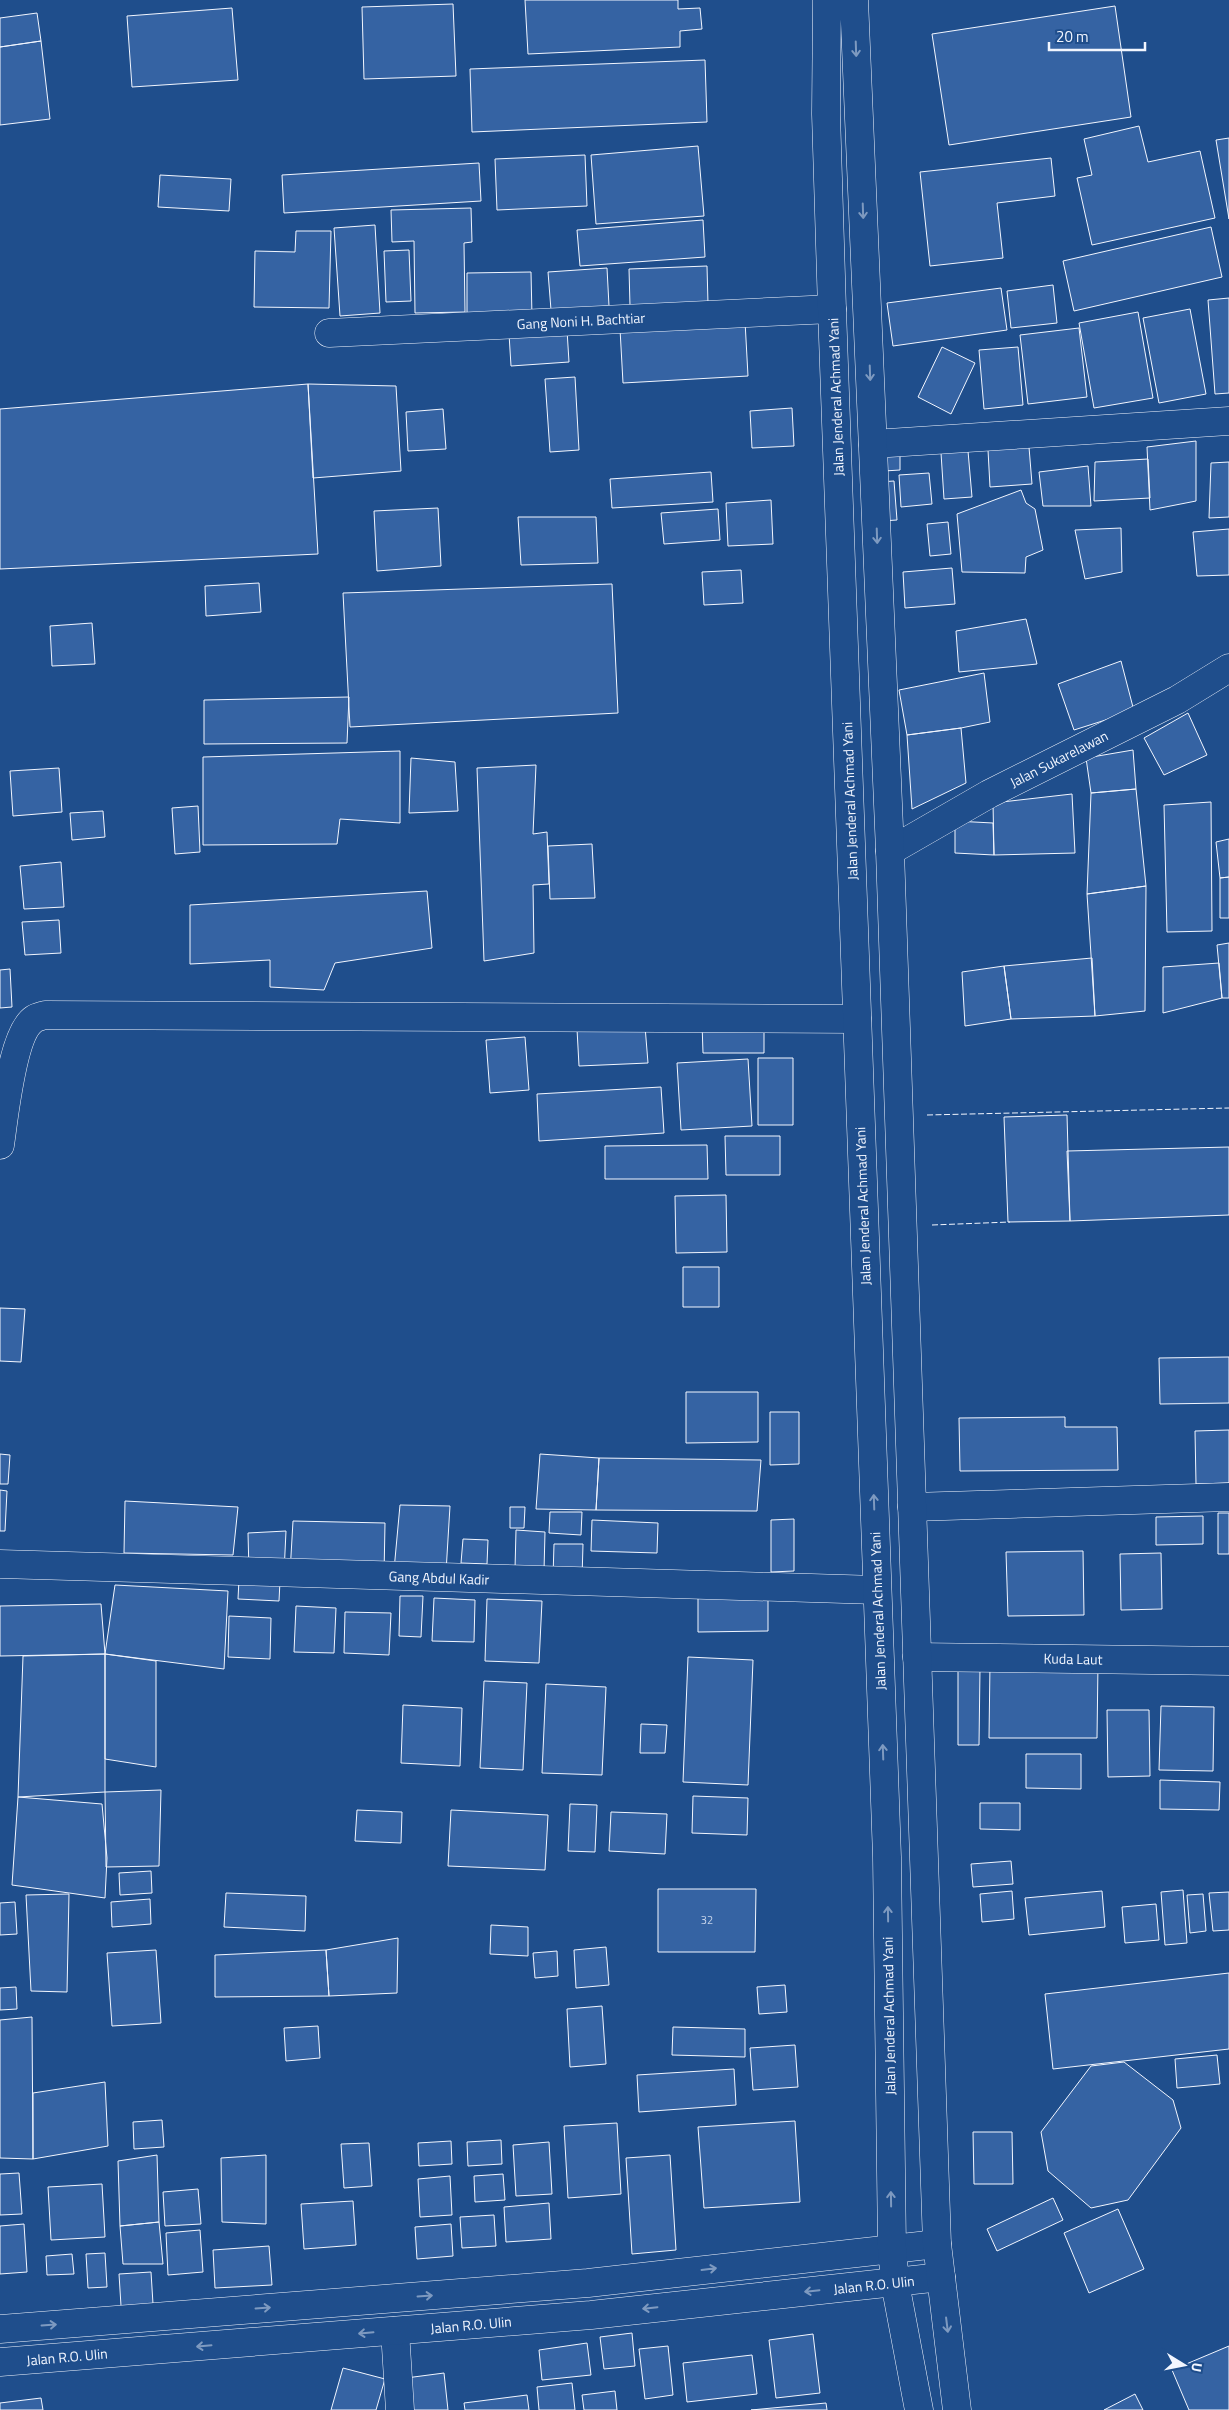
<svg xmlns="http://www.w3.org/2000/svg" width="1229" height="2410" font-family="'Titillium Web',sans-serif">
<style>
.building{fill:#3563a3;stroke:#f2f6ff}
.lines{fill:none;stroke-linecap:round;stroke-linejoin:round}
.minor-casing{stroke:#f2f6ff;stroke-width:29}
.secondary-casing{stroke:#f2f6ff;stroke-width:29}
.trunk-casing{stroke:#f2f6ff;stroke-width:29}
.minor{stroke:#1f4e8c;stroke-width:28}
.secondary{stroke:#1f4e8c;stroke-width:28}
.trunk{stroke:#1f4e8c;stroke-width:28}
.fence{stroke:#f2f6ff;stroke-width:1;stroke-dasharray:6 2.5;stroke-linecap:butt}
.oneway{stroke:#7e9ac0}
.labels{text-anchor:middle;stroke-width:4;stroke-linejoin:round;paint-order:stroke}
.number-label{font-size:11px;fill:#c3d1e8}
.street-label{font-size:14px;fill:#f2f6ff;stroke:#1f4e8c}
</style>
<rect width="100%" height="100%" fill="#1f4e8c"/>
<path class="building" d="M525 0H678V9L700 8 702 29 680 31V47L528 54Z
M453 4 456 76 364 79 362 7Z
M1115 6 1131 117 949 145 932 34Z
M232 8 238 80 132 87 127 16Z
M37 13 41 41 0 47V18Z
M41 41 50 119 0 125V47Z
M705 60 707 122 472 132 470 69Z
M1139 126 1148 162 1200 151 1215 218 1092 245 1077 178 1092 175 1084 139Z
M1229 138V219L1216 140Z
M698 146 704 216 596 224 591 155Z
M585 155 587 206 497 210 495 159Z
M1051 158 1055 196 997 203 1003 258 930 266 920 172Z
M479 163 481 201 284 213 282 175Z
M160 175 231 179 229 211 158 207Z
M471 208 472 242 464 243 465 312 415 313 414 241 392 242 391 210Z
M703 220 705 257 580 266 577 230Z
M375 225 380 313 340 316 334 228Z
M1211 227 1222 277 1074 311 1063 261Z
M296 231H331L329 308 254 307 255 251 295 252Z
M409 250 411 301 386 302 384 251Z
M707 266 708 304 630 306 629 269Z
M607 268 609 306 551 310 548 272Z
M531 272 532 317 467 319V273Z
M1053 285 1057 323 1011 328 1007 291Z
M1001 288 1007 330 893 346 887 303Z
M1229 298V393L1215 394 1208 300Z
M1190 309 1206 394 1159 403 1143 318Z
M1138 312 1153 398 1094 408 1079 323Z
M745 321 748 376 623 383 620 329Z
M1079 328 1087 397 1028 404 1020 335Z
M567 330 569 362 511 366 509 334Z
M942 347 975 363 951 414 918 397Z
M1018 347 1023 405 984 409 979 350Z
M575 377 579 450 550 452 545 379Z
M308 384 318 554 0 569V409Z
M308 384 396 386 401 471 313 478Z
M792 408 794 446 752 448 750 411Z
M443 409 446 449 408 451 406 412Z
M1196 441V501L1150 510 1147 447Z
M1029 447 1032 484 990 487 988 450Z
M968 451 972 497 944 499 941 453Z
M900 455V470L884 471 883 457Z
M1148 459 1150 498 1094 501 1095 462Z
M1229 462V517L1209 518 1211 463Z
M1088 466 1091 506H1043L1039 472Z
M711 472 713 502 612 508 610 479Z
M929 473 932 504 901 507 899 475Z
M894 481 897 520 882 521 879 482Z
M1021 490 1026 503 1035 509 1043 550 1026 557 1025 573 962 572 957 514Z
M771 500 773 544 728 546 726 503Z
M438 508 441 566 377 571 374 511Z
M718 509 720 540 664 544 661 513Z
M518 517H596L598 563 521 565Z
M948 522 951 554 930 556 927 524Z
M1121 528 1122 572 1085 579 1075 530Z
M1229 529V575L1197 576 1193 532Z
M952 568 955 604 905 608 903 572Z
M741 570 743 603 704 605 702 572Z
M259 583 261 612 206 616 205 586Z
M612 584 618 713 350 727 343 593Z
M1026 619 1037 664 959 672 956 631Z
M92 623 95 664 52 666 50 626Z
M1121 661 1134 711 1074 730 1058 684Z
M984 673 990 722 961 728 907 735 899 690Z
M349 697 347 743 204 744V700Z
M1188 713 1207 755 1164 775 1144 738Z
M961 728 966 783 912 809 907 735Z
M1133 750 1136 789 1091 793 1086 758Z
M400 751V823L340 819 337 844 203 845V757Z
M411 758 455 762 458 811 409 813Z
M536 765 533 834 547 832 549 884 533 885 534 953 484 961 477 768Z
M59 768 62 812 13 816 10 771Z
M1136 789 1146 886 1087 894 1091 793Z
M1072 794 1075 853 994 855 993 803Z
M1211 802 1212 931 1167 932 1164 805Z
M198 806 200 852 175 854 172 808Z
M103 811 105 837 72 840 70 813Z
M955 821 993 823 994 855 955 853Z
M1229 839V877L1220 878 1216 842Z
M592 844 595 898 550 899 548 846Z
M61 862 64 907 24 909 20 866Z
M1229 877V918H1220V878Z
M1146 886 1145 1011 1095 1016 1087 894Z
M427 891 432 948 335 963 324 990 270 987V960L190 964V905Z
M59 920 61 953 25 955 22 922Z
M1229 943V998H1222L1217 945Z
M1092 958 1095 1016 1011 1019 1004 966Z
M1219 963 1222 998 1163 1013V967Z
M1004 966 1011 1019 965 1026 962 972Z
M10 969 12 1007 0 1008V970Z
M764 1022V1053H703L702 1023Z
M645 1026 648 1063 579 1066 577 1029Z
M525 1037 529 1090 490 1093 486 1040Z
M758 1058H793V1125H758Z
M748 1059 752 1126 681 1130 677 1063Z
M661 1087 664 1133 539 1141 537 1094Z
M1067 1115 1070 1221 1008 1222 1004 1117Z
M725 1136H780V1175H726Z
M707 1145 708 1179H605V1146Z
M1229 1147V1215L1070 1221 1067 1151Z
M726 1195 727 1252 676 1253 675 1196Z
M683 1267H719V1307H683Z
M0 1308 25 1309 21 1362 0 1361Z
M1229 1357V1403L1160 1404 1159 1358Z
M686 1392H758V1442L686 1443Z
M770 1412H799V1464L770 1465Z
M1065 1417V1427H1117L1118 1470 960 1471 959 1418Z
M1229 1430V1483L1196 1484 1195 1431Z
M0 1454 10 1455 8 1484H0Z
M540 1454 599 1458 596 1510 536 1509Z
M599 1458 761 1460 757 1511 596 1510Z
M0 1490 7 1491 5 1531H0Z
M125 1501 238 1507 233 1555 124 1553Z
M400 1505 450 1506 446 1572 394 1570Z
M510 1507H525L524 1528H510Z
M550 1512H582L581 1535 549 1533Z
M1218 1513H1229V1554H1218Z
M1203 1516V1544L1156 1545V1517Z
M794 1519V1571L771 1572V1520Z
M592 1520 658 1523 657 1553 591 1551Z
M293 1521 385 1523 384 1576 290 1573Z
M516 1530 545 1532 544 1571 515 1569Z
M286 1531 284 1573 249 1572 248 1533Z
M463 1539 488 1540 487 1564 461 1563Z
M554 1544H583L582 1579 553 1577Z
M1083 1551 1084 1615 1008 1616 1006 1552Z
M1161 1553 1162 1609 1121 1610 1120 1554Z
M239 1579 280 1581 279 1601 238 1599Z
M115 1585 228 1591 224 1669 105 1654Z
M768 1594V1631L698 1632V1595Z
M400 1596H423L421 1637 399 1636Z
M434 1598 475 1600 474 1642 432 1641Z
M487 1599 542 1601 539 1663 485 1661Z
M101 1604 105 1654 0 1656V1606Z
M296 1606 336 1608 334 1653 294 1652Z
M345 1612 391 1613 389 1655 344 1653Z
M229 1616 271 1618 270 1659 228 1657Z
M105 1654V1792L18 1797 23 1656Z
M105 1654 156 1661V1767L105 1759Z
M688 1657 753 1660 748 1785 683 1782Z
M990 1663H1098L1097 1738H989Z
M958 1668H980L979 1745H958Z
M484 1681 527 1683 523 1770 480 1768Z
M546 1684 606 1687 602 1775 542 1773Z
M403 1705 462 1708 460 1766 401 1763Z
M1161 1706 1214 1707 1213 1771 1159 1770Z
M1107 1710H1149L1150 1776 1108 1777Z
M641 1724 667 1725 665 1753H640Z
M1026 1754H1081V1789L1026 1788Z
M1160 1780 1220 1782 1219 1810 1160 1809Z
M161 1790 159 1866 106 1867 105 1792Z
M693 1796 748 1798 747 1835 692 1833Z
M18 1797 102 1804 107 1858 105 1898 12 1885Z
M980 1803H1020V1830L980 1829Z
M570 1804 597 1805 595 1852 568 1851Z
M357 1810 402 1812 401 1843 355 1841Z
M451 1810 548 1815 545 1870 448 1866Z
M611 1812 667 1814 665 1854 609 1851Z
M1011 1861 1013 1884 973 1887 971 1864Z
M151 1871 152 1893 120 1895 119 1873Z
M658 1889H756L755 1952H658Z
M1183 1890 1187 1943 1165 1945 1161 1892Z
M1012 1891 1014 1919 982 1922 980 1894Z
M1102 1891 1105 1927 1029 1935 1025 1898Z
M1229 1892V1930L1213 1931 1209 1893Z
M226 1893 306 1896 305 1931 224 1927Z
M69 1894 67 1992 31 1991 26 1895Z
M1203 1894 1206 1931 1190 1933 1187 1895Z
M150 1899 151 1924 112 1927 111 1902Z
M15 1902 17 1934 0 1935V1903Z
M1156 1904 1159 1940 1125 1943 1122 1907Z
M491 1925 528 1927V1956L490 1954Z
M398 1938 397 1993 329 1996 326 1950Z
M606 1947 609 1985 576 1988 574 1950Z
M156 1950 161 2023 112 2026 107 1953Z
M326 1950 329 1996 215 1997V1955Z
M557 1951 558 1976 535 1978 533 1953Z
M1229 1973V2049L1053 2069 1045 1994Z
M785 1985 787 2012 759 2014 757 1987Z
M16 1987 17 2009 0 2010V1988Z
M602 2006 606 2064 570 2067 567 2009Z
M32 2017 33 2159 0 2158V2020Z
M318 2026 320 2058 286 2061 284 2028Z
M673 2027 745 2029V2057L672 2055Z
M795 2045 798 2087 753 2090 750 2048Z
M1217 2055 1220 2084 1177 2088 1175 2059Z
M1124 2062 1173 2100 1181 2128 1128 2200 1091 2208 1048 2171 1041 2132 1091 2066Z
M734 2069 736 2105 639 2112 637 2075Z
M105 2082 108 2146 33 2159V2093Z
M162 2120 164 2147 134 2149 133 2122Z
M795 2121 800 2202 704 2208 698 2127Z
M617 2123 621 2194 568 2198 564 2126Z
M973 2132H1012L1013 2184H974Z
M501 2140 502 2164 468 2166 467 2142Z
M451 2141 452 2164 419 2166 418 2143Z
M549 2142 552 2194 516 2196 513 2145Z
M369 2143 372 2186 344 2188 341 2144Z
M157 2155 159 2222 120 2226 118 2161Z
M266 2155V2224L222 2222 221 2158Z
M670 2155 676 2250 632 2254 626 2158Z
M19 2173 22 2214 0 2215V2174Z
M503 2174 505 2200 475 2202 474 2176Z
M450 2176 452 2215 420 2217 418 2179Z
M102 2184 105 2237 51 2240 48 2187Z
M198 2189 201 2224 165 2226 163 2192Z
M1053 2198 1063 2220 997 2251 987 2229Z
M353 2201 356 2245 304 2249 301 2204Z
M549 2203 551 2239 506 2242 504 2207Z
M1118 2209 1144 2269 1089 2293 1064 2233Z
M494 2215 496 2246 462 2248 460 2217Z
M159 2222 163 2264H123L120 2226Z
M24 2224 27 2272 0 2274V2226Z
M451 2224 453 2256 417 2259 415 2227Z
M200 2230 203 2272 168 2275 166 2233Z
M269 2246 272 2285 215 2288 213 2250Z
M105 2253 107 2287 88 2288 86 2254Z
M72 2254 74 2274 47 2275 46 2256Z
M151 2272 153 2304 121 2306 119 2274Z
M632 2333 635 2366 604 2369 600 2337Z
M813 2334 820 2393 776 2398 769 2340Z
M587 2343 591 2375 542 2380 539 2350Z
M668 2346 673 2395 645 2399 639 2349Z
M1229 2346V2410H1189L1172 2370Z
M752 2355 757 2394 687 2402 683 2363Z
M343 2368 385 2379 376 2410H331Z
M444 2373 448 2410H410L406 2378Z
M572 2383 575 2410H539L537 2387Z
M615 2391 617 2410H584L582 2395Z
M1135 2394 1143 2410H1104Z
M527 2395 529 2410H465L464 2403Z
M41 2398 43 2410H0V2403Z
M826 2403 827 2410H751Z"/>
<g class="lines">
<g class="minor-casing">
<path id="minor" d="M329 333 832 309
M873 444 1229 421
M890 851 989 794 1177 700 1229 668
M0 1145C4 1119 12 1033 34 1019 37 1017 42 1016 45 1015L857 1019
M912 1507 1229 1497
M0 1564 877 1590
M917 1657 1229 1661
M395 2331 400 2410"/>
</g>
<g class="secondary-casing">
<path id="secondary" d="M0 2329 588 2283 937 2244
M0 2362 591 2315 941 2277"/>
</g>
<g class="trunk-casing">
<path id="trunk" d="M827 0 826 114 832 309 887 1857 892 2248 895 2283 919 2410
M854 0 890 851 937 2244 957 2410"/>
</g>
<use href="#minor" class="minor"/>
<use href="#secondary" class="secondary"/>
<use href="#trunk" class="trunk"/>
<path class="fence" d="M927 1115 1229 1108
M932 1225 1010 1222"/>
</g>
<defs><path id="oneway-shaft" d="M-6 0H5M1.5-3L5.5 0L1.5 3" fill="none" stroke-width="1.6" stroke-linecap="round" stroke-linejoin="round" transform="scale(1.25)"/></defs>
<g class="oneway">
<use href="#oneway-shaft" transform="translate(856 49) rotate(88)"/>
<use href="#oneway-shaft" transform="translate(863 211) rotate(88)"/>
<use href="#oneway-shaft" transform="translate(870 373) rotate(88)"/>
<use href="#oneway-shaft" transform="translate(877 536) rotate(88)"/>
<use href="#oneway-shaft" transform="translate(874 1502) rotate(-92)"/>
<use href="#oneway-shaft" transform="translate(883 1752) rotate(-92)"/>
<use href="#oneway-shaft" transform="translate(888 1914) rotate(-91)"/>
<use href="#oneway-shaft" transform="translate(891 2199) rotate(-91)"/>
<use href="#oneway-shaft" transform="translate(709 2269) rotate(-7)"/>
<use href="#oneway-shaft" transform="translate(812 2291) rotate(174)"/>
<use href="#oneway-shaft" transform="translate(425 2296) rotate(-4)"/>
<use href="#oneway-shaft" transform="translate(263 2308) rotate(-4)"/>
<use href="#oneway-shaft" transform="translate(650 2308) rotate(174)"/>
<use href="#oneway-shaft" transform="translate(49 2325) rotate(-4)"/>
<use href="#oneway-shaft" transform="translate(947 2325) rotate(83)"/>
<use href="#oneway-shaft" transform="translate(366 2333) rotate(175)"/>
<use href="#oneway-shaft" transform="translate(204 2346) rotate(175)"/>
</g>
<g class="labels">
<g class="number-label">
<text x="707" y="1924">32</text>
</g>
<g class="street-label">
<text transform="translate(581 321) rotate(-3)" y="5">Gang Noni H. Bachtiar</text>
<text transform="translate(836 397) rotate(-92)" y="5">Jalan Jenderal Achmad Yani</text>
<text transform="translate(1059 759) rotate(-27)" y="5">Jalan Sukarelawan</text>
<text transform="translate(850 801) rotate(-92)" y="5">Jalan Jenderal Achmad Yani</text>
<text transform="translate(863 1206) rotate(-92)" y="5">Jalan Jenderal Achmad Yani</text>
<text transform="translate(439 1578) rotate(2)" y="5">Gang Abdul Kadir</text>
<text transform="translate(878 1611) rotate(-92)" y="5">Jalan Jenderal Achmad Yani</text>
<text transform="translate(1073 1659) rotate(1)" y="5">Kuda Laut</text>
<text transform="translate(889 2016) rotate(-91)" y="5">Jalan Jenderal Achmad Yani</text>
<text transform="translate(874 2285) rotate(-6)" y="5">Jalan R.O. Ulin</text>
<text transform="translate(471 2325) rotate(-5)" y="5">Jalan R.O. Ulin</text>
<text transform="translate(67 2357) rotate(-5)" y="5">Jalan R.O. Ulin</text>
</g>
</g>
<g transform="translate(1184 2365) rotate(100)" stroke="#1f4e8c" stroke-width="4" paint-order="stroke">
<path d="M0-4L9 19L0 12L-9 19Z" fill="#f2f6ff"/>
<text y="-8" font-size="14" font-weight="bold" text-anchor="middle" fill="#f2f6ff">U</text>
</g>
<path d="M1049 42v8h96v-8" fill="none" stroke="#f2f6ff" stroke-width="2.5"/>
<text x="1056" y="42" font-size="15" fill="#f2f6ff" stroke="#1f4e8c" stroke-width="4" paint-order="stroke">20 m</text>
</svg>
